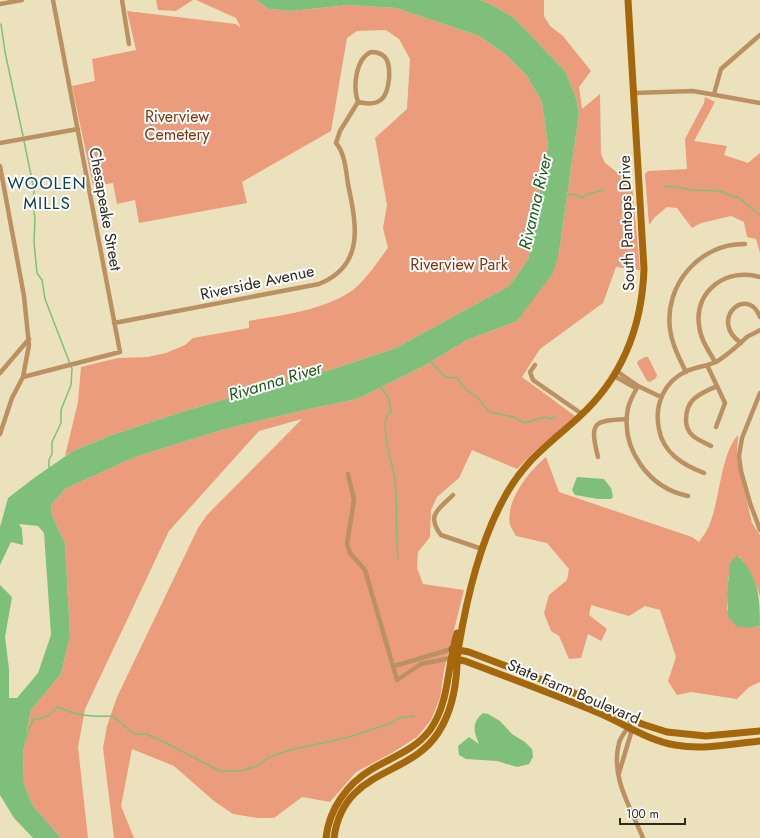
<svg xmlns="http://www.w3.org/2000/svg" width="760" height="838" font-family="Jost,sans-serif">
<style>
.green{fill:#eb9c7c}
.water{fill:#7ec07b}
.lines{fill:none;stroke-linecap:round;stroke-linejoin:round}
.stream{stroke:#7ec07b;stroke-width:1.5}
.street{stroke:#bb9062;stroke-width:4.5}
.secondary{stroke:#a5670c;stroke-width:7}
.labels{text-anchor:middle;stroke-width:4;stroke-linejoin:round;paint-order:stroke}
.park-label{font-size:16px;fill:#81320a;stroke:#fff}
.street-label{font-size:16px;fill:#2d291b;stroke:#fff}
.neighbourhood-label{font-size:17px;letter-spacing:1px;fill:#074350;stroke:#fff}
.water-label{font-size:17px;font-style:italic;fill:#1b5d1a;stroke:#fff}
</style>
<rect width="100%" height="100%" fill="#ece1bd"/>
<path class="green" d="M156 0H193L176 11 158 10Z
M196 0H256L269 9 291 11 349 5 396 8 479 36 505 54 527 76 542 102 548 145 528 260 509 286 396 348 336 368 191 409 112 435 73 451 65 456 78 402 81 367 118 358 148 357 166 353 185 345 193 338 249 328V321C282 315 320 311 350 292 364 283 378 261 388 248L383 228 387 205 375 138 407 109 410 59 399 39 386 30 357 31 347 38 331 131 242 182 247 203 139 223 135 200 117 204 113 183 93 186 72 86 95 81 92 59 136 50 127 11 236 24 241 28 236 18Z
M479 0H544V16L550 26 563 36 591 71 579 87 582 109 600 94 601 154 605 163 632 184 640 270 616 267 603 303 540 349 522 377 575 416 535 451 517 469 472 450 459 478 437 497 431 510 430 537 418 552 417 568 423 584 464 590 444 670 440 698 431 720 417 737 392 753 356 772 330 802 302 797 274 818H257L233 814 214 801 174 766 132 749 121 806 134 838H114L103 748 107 726 117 697 198 528 207 515 302 419 259 431 169 531 85 709 78 747 88 838H61L33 806 24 784 23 752 31 710 61 674 70 636 65 543 51 513V505L65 489 135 457 225 429 309 409 357 399 422 367 467 340 517 321 559 252 579 113 576 98 565 71 513 17 488 3Z
M705 97 715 102 694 141 727 146 724 155 748 163 760 153V253L756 239 747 237 744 222 731 216 701 223 692 228 677 208 667 207 655 217 649 225 645 174 648 171 687 169 685 139 704 103Z
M645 357H648L657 375 656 378 650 382 647 381 637 363 638 361Z
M738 435 737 458 752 523 760 535V597C756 582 748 569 739 556L728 578 727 610 756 627 760 626V682L749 687 737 699 691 692 677 695 668 681 676 657 660 610 645 606 629 616 591 605 589 615 607 629 601 641 588 634 581 658 569 659 559 636 551 631 544 613 549 595 567 580 569 569 547 543 516 536C514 532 511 528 510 525 505 501 529 471 546 457L559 492 692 537 699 542C703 536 708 530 710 523 720 499 721 453 738 435Z"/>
<path class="water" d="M256 0H479L488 3 513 17 565 71 576 98 579 113 559 252 553 273 517 321 467 340 422 367 357 399 309 409 225 429 135 457 65 489 51 505V513L65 543 70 636 61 674 31 710 23 752 24 784 33 806 61 838H33L14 818 0 795V585L12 597 5 637 9 669V698H17L38 673 51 635 44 533 38 526 19 524 22 529 23 545 11 542 0 565V527L8 498 34 478 73 451 112 435 191 409 336 368 396 348 509 286 528 260 548 145 542 102 527 76 505 54 479 36 396 8 349 5 291 11 269 9Z
M577 477 604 479 611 488 613 497 611 499H598L575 495 572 490Z
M737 555C759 576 760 598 760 626L747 628 736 626 728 616 727 593 730 563Z
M483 713 488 714 500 721 512 734 525 742 532 749 533 757 529 764 517 767 497 761 466 759 459 755 458 746 469 737 479 744C474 732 471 723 483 713Z"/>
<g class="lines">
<path class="stream" d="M1 24 5 52 23 136
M24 141 34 190 33 206 35 218 34 242 37 273 42 280 45 299 72 369 71 385 61 410V423L52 442V454L49 460V469
M665 187 670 186 692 190 719 191 739 198 760 215
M568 195 574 194 581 198 588 194 603 190
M430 361 445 377 458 378 462 386 478 398 489 412 514 417 524 423 545 417 550 419 556 417
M381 387 389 399 391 411C386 417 385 421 385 428 386 446 392 462 395 480 398 506 395 533 398 559
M25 740 33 720 48 716 58 707C76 716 93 717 113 716L134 734H146L162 741 220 771H241L259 765 269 757 294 749 346 738 392 723 398 718 414 716"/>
<path class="street" d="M122 0 129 44
M0 4 22 0
M634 93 693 91 760 103
M714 94 721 69 760 35
M0 143 78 129
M0 166 24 296 29 345 23 377 12 398 0 434
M114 323 319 284C366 265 356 223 348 184 346 171 345 153 336 143L340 131 358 102C380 107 387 99 389 79 390 64 388 52 371 52 355 59 353 88 358 102
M741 343C708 320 747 284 760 317
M715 362C709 351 700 339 699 325 694 290 728 267 760 277
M535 365 530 372 533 380 582 414
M707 365 717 386C699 394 686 399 686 420 686 425 688 431 692 435 697 440 704 442 711 446
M618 372 638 386 661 397
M686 372C679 358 672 344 670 329 664 285 700 243 745 244
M0 373 29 339
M614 376 634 387 638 386
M23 377 120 352 53 0
M638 386C634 393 630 400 628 408 620 449 649 488 688 496
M760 393 742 438 739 456 741 471 750 503 760 530
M716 427 725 403 717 386
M598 457C589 421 594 421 627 419
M704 473C683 465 663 453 659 429 654 405 664 381 687 371 696 367 707 366 716 362 728 355 737 346 747 337 751 334 756 333 760 330
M348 474 354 500 347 544 350 553 365 570 397 680 421 664 451 658
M453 495C438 510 426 515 441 535L482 549
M394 666 452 649
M632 719C629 729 622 733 619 743 610 777 631 808 643 838
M619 773 631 733 629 728"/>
<path class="secondary" d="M452 649 469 652 561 687 642 724 667 732 706 736 760 731
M451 658 465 661C510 678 555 695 599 713 625 724 647 740 675 745 704 750 731 744 760 741
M326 838C329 809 347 784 372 769 392 757 415 750 430 730 450 702 447 665 457 633
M334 838C343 768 409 778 438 733 451 713 456 689 457 665 458 658 457 652 459 645 467 597 479 545 502 502 522 462 547 446 579 417 622 378 642 326 644 269L628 0"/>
</g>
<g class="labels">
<g class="park-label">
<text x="177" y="122">Riverview<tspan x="177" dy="18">Cemetery</tspan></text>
<text x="459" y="270">Riverview Park</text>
</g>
<g class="street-label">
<text transform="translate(106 209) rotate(80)" y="6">Chesapeake Street</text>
<text transform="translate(626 223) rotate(-92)" y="6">South Pantops Drive</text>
<text transform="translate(257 282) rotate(-12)" y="6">Riverside Avenue</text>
<text transform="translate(574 691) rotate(23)" y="6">State Farm Boulevard</text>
</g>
<g class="neighbourhood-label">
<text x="47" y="189">WOOLEN<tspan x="47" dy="20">MILLS</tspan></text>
</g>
<g class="water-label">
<text transform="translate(535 202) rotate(-77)" y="6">Rivanna River</text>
<text transform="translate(275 381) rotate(-17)" y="6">Rivanna River</text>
</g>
</g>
<path d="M620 818v6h65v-6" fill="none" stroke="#2d291b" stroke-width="2"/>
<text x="626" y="818" font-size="12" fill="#2d291b" stroke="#ffffff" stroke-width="3" paint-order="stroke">100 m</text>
</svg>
